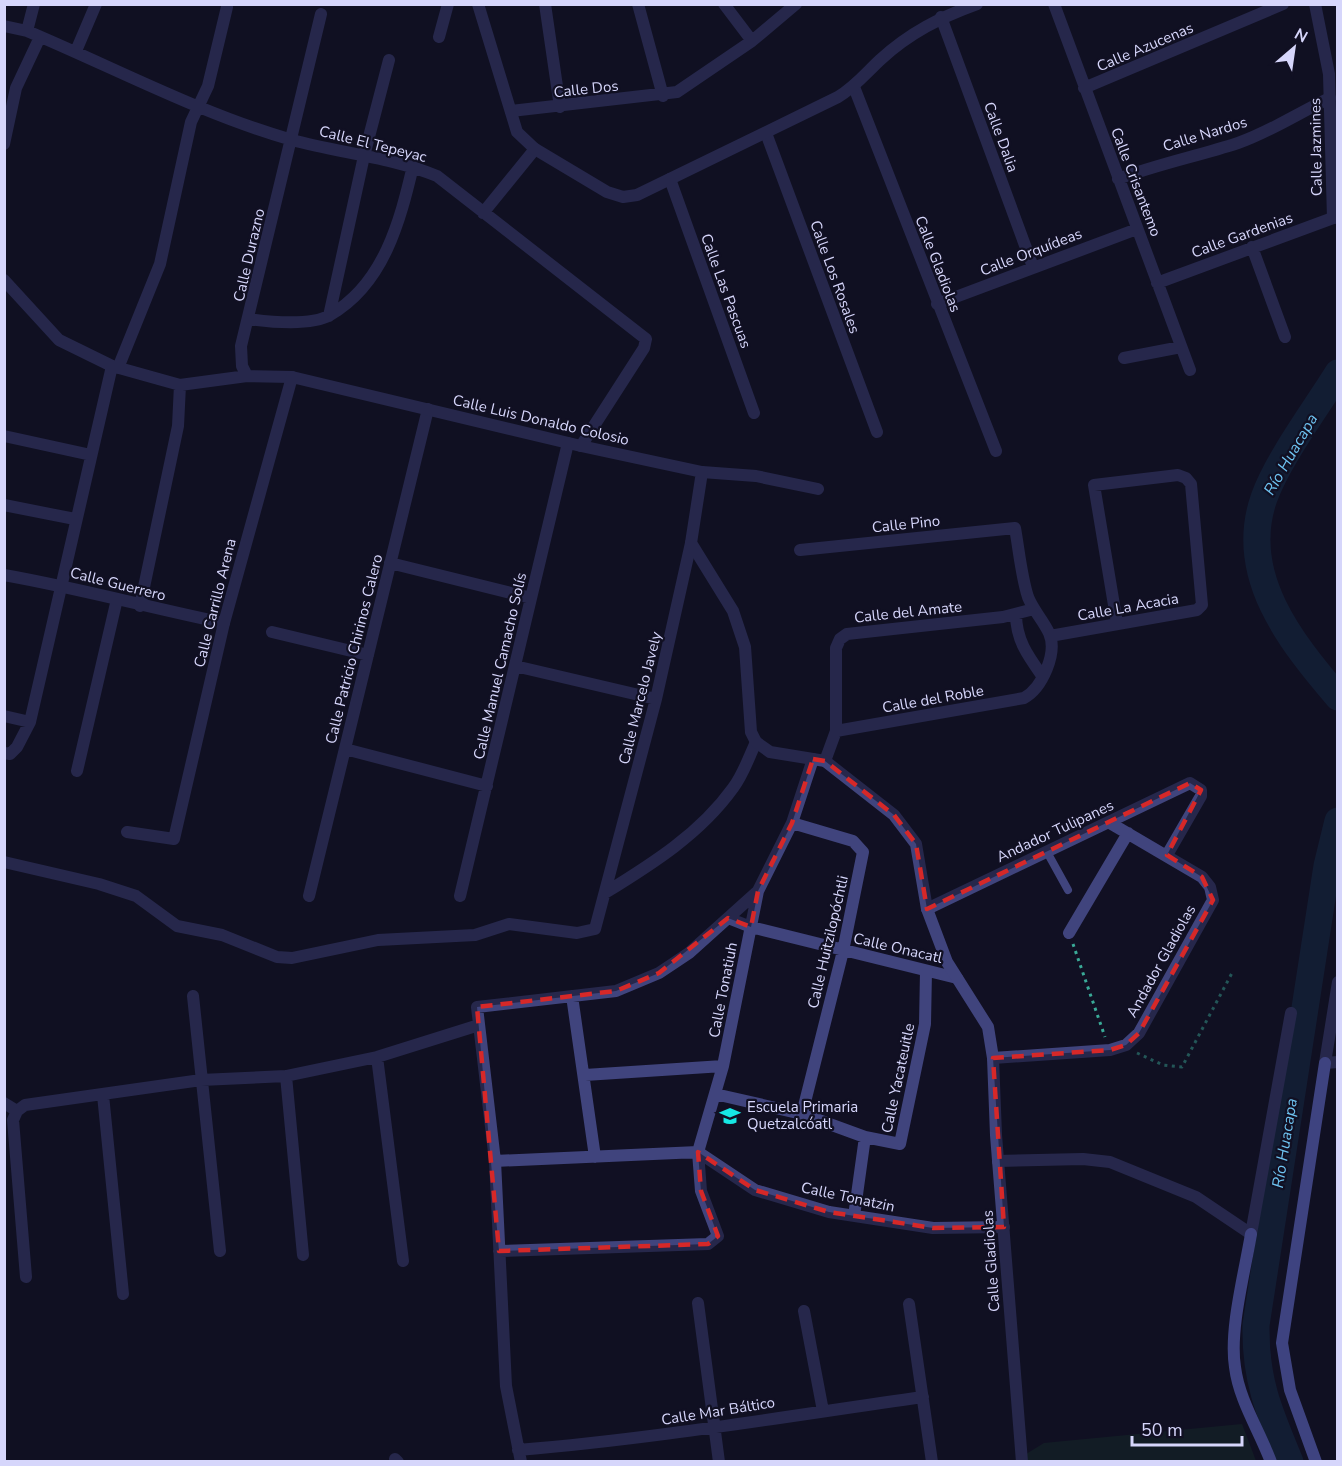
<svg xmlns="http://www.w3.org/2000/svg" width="1342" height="1466" font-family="'Nunito Sans',sans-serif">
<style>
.green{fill:#142c28}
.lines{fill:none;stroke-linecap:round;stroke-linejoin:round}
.river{stroke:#152e48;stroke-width:27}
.path{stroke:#3aaa97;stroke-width:3;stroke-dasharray:3 4.5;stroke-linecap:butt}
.service{stroke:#40447d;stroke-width:8}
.minor{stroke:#40447d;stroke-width:12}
.tertiary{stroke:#40447d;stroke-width:12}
.secondary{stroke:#7681f2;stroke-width:12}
.marked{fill:none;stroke:#d62828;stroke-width:4.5;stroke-dasharray:12 8;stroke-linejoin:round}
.labels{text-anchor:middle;stroke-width:4.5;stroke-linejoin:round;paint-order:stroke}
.street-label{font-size:15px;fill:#d6d6fb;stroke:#111023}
.poi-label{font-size:15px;fill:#d6d6fb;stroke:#111023;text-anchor:start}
.water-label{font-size:16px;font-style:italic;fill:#6ec3f1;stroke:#111023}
</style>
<rect width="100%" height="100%" fill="#111023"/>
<path class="green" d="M1242 1424 1256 1461 1019 1462 1018 1459 1044 1443Z"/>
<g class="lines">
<path class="river" d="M1338 373C1315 410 1278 459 1264 498 1237 575 1291 642 1338 697
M1290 1462C1269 1412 1255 1380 1256 1325L1327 866 1338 821"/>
<path class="path" d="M1073 944 1105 1037
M1137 1053 1163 1065 1182 1067 1232 973"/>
<path class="service" d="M1047 852 1068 890"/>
<path class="minor" d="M545 4 560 107
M638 4 663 96
M724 4 752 41
M1054 4 1190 370
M941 17 1033 267
M4 26 27 31C115 68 201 114 292 140 340 153 391 157 437 176L646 339 644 348 581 446
M27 31 34 4
M439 37 448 4
M76 51 96 4
M854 87 996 451
M1084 88 1283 4
M511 111 677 92 752 41 796 4
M766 133 877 432
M4 144 16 88 40 37
M670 179 754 413
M1118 179C1158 164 1198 156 1238 143 1270 132 1300 112 1330 98
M483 213 535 149
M1252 247 1285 337
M4 280 59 340 112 366 180 385 247 376 292 377
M1157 283 1333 218
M937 304 1137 229
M329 316 364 156 389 60
M249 319C270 322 312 326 330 315 384 284 400 221 413 166
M1124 358 1181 347
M118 368 160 264 191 122 208 86 227 7
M247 376 242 366 241 346 321 14
M4 436 91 455
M702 472 756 476 818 489
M4 505 75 519
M800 550 1015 528C1019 550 1021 575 1028 597 1033 610 1043 620 1049 633 1058 653 1042 688 1024 698L836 731
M390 563 531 598
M140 606 178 426 180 385
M1016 614C1016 640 1028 656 1043 677
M272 632 368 655
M1050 636 1197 610 1202 605 1191 484 1186 478 1178 475 1094 485 1117 623
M515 666 656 699
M4 716 30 722
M345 749 487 786
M4 753 10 754 17 747 30 722 112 366
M825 761 836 731V648L840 639 847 634 1003 617 1034 609
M77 771 117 599
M792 823 853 841 863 852 843 951 802 1114
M127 832 174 839 224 623
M4 862 99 884 136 896 177 926 222 935 277 957 292 958 378 940 475 935 509 924 577 933 595 929 656 699 691 543
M605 893C652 864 700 834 733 788 743 775 749 757 756 742
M309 896 428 409
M460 896 568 443
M927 909 1190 783 1201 790V796L1167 855
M728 918 751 927 957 978
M1069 933 1128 833
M1338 982 1325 1063 1338 1062
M193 996 220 1251
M572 996 595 1157
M377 1057 403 1261
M993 1058 1110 1050 1126 1045 1139 1033 1213 900 1210 887 1202 877 1110 823
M585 1075 723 1066
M286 1076 303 1255
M715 1094 802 1114 865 1137 900 1144 925 1024 926 971
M103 1095 123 1294
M4 1103 17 1111
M698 1152 755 1190 829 1212 933 1228 1004 1227
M495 1161 698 1152
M998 1161 1083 1159 1110 1162 1196 1197 1251 1234 1291 1013
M854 1216 865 1137
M499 1251 708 1244 718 1236 701 1191 698 1152 723 1066 758 891
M26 1277 13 1120 17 1111 25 1105 201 1080 286 1076 377 1057 479 1025
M698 1303 719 1462
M909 1304 932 1462
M804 1311 823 1411
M518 1450C653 1439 788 1416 923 1397
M395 1459 398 1462
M521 1462 506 1386 495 1161 477 1007 616 991 659 973 689 953 758 891 792 823 813 759"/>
<path class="tertiary" d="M478 4 517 132 535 149 607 192 623 197 637 195 838 97C855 87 866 73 880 60 909 33 941 17 977 4
M1315 4 1329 74 1333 218 1338 217
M4 575C78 588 151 608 224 623L292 377 581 446 702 472 691 543 733 611 745 647 751 732 756 742 770 752 825 761 894 815 916 844 927 909 947 962 988 1027 993 1058 996 1135 1022 1462"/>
<path class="secondary" d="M1251 1234C1245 1271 1229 1330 1235 1367 1239 1400 1259 1430 1271 1462
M1316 1462 1290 1390 1282 1343 1325 1063"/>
</g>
<path d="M0 0H1342V1466H0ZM813 759 825 761 894 815 916 844 927 909 1190 783 1201 790 1167 855 1202 877 1213 900 1139 1033 1126 1045 1110 1050 993 1058 1004 1227 933 1228 829 1212 755 1190 698 1152 701 1191 718 1236 708 1244 499 1251 477 1007 616 991 659 973 728 918 751 927 758 891 792 823Z" fill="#111023" fill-opacity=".55" fill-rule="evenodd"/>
<path class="marked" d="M813 759 825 761 894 815 916 844 927 909 1190 783 1201 790 1167 855 1202 877 1213 900 1139 1033 1126 1045 1110 1050 993 1058 1004 1227 933 1228 829 1212 755 1190 698 1152 701 1191 718 1236 708 1244 499 1251 477 1007 616 991 659 973 728 918 751 927 758 891 792 823Z"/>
<defs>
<g id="school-bare" transform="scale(1.62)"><path d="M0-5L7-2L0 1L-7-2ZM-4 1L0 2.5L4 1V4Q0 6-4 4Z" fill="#16e7e4" stroke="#111023" stroke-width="2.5" paint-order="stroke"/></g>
</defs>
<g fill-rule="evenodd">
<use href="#school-bare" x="730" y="1116"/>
</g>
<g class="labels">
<g class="street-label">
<text transform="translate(1145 47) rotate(-23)" y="5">Calle Azucenas</text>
<text transform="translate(586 89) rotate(-6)" y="5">Calle Dos</text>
<text transform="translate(1205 134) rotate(-17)" y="5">Calle Nardos</text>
<text transform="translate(1001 137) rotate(70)" y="5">Calle Dalia</text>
<text transform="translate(373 144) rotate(14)" y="5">Calle El Tepeyac</text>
<text transform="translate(1316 147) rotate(-91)" y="5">Calle Jazmines</text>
<text transform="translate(1136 182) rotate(69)" y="5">Calle Crisantemo</text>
<text transform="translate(1242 235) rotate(-20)" y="5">Calle Gardenias</text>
<text transform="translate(1031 252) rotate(-21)" y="5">Calle Orquídeas</text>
<text transform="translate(249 255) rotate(-77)" y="5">Calle Durazno</text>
<text transform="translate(938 264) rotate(69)" y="5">Calle Gladiolas</text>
<text transform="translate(835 277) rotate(70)" y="5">Calle Los Rosales</text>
<text transform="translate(726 291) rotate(70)" y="5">Calle Las Pascuas</text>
<text transform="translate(541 420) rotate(13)" y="5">Calle Luis Donaldo Colosio</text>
<text transform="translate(906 524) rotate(-6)" y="5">Calle Pino</text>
<text transform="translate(118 584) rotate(14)" y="5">Calle Guerrero</text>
<text transform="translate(215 603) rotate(-76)" y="5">Calle Carrillo Arena</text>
<text transform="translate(1128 607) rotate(-10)" y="5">Calle La Acacia</text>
<text transform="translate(908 612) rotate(-6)" y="5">Calle del Amate</text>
<text transform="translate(354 649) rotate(-76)" y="5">Calle Patricio Chirinos Calero</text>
<text transform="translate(500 666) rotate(-77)" y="5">Calle Manuel Camacho Solís</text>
<text transform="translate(640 698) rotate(-76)" y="5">Calle Marcelo Javely</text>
<text transform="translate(933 699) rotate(-10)" y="5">Calle del Roble</text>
<text transform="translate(1055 831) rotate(-25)" y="5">Andador Tulipanes</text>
<text transform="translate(828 942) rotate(-77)" y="5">Calle Huitzilopóchtli</text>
<text transform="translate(898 948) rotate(13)" y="5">Calle Onacatl</text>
<text transform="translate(1161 961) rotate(-61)" y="5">Andador Gladiolas</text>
<text transform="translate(723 990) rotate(-79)" y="5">Calle Tonatiuh</text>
<text transform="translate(898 1078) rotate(-78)" y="5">Calle Yacateuitle</text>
<text transform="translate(848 1197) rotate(12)" y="5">Calle Tonatzin</text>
<text transform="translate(991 1261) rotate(-94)" y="5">Calle Gladiolas</text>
<text transform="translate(718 1411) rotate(-9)" y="5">Calle Mar Báltico</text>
</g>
<g class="poi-label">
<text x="747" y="1112">Escuela Primaria<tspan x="747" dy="17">Quetzalcóatl</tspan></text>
</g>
<g class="water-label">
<text transform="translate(1290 454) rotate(-60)" y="6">Río Huacapa</text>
<text transform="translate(1284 1143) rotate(-81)" y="6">Río Huacapa</text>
</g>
</g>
<rect width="1342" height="1466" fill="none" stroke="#d6d6fb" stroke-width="12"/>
<g transform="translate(1294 48) rotate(29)" stroke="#111023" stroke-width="4.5" paint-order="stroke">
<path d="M0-4.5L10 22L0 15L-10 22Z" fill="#d6d6fb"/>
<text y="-9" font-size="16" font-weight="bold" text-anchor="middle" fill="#d6d6fb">N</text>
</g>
<path d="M1132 1436v9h110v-9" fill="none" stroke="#d6d6fb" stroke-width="3"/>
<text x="1141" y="1436" font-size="18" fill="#d6d6fb" stroke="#111023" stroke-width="4.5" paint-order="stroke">50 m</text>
</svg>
